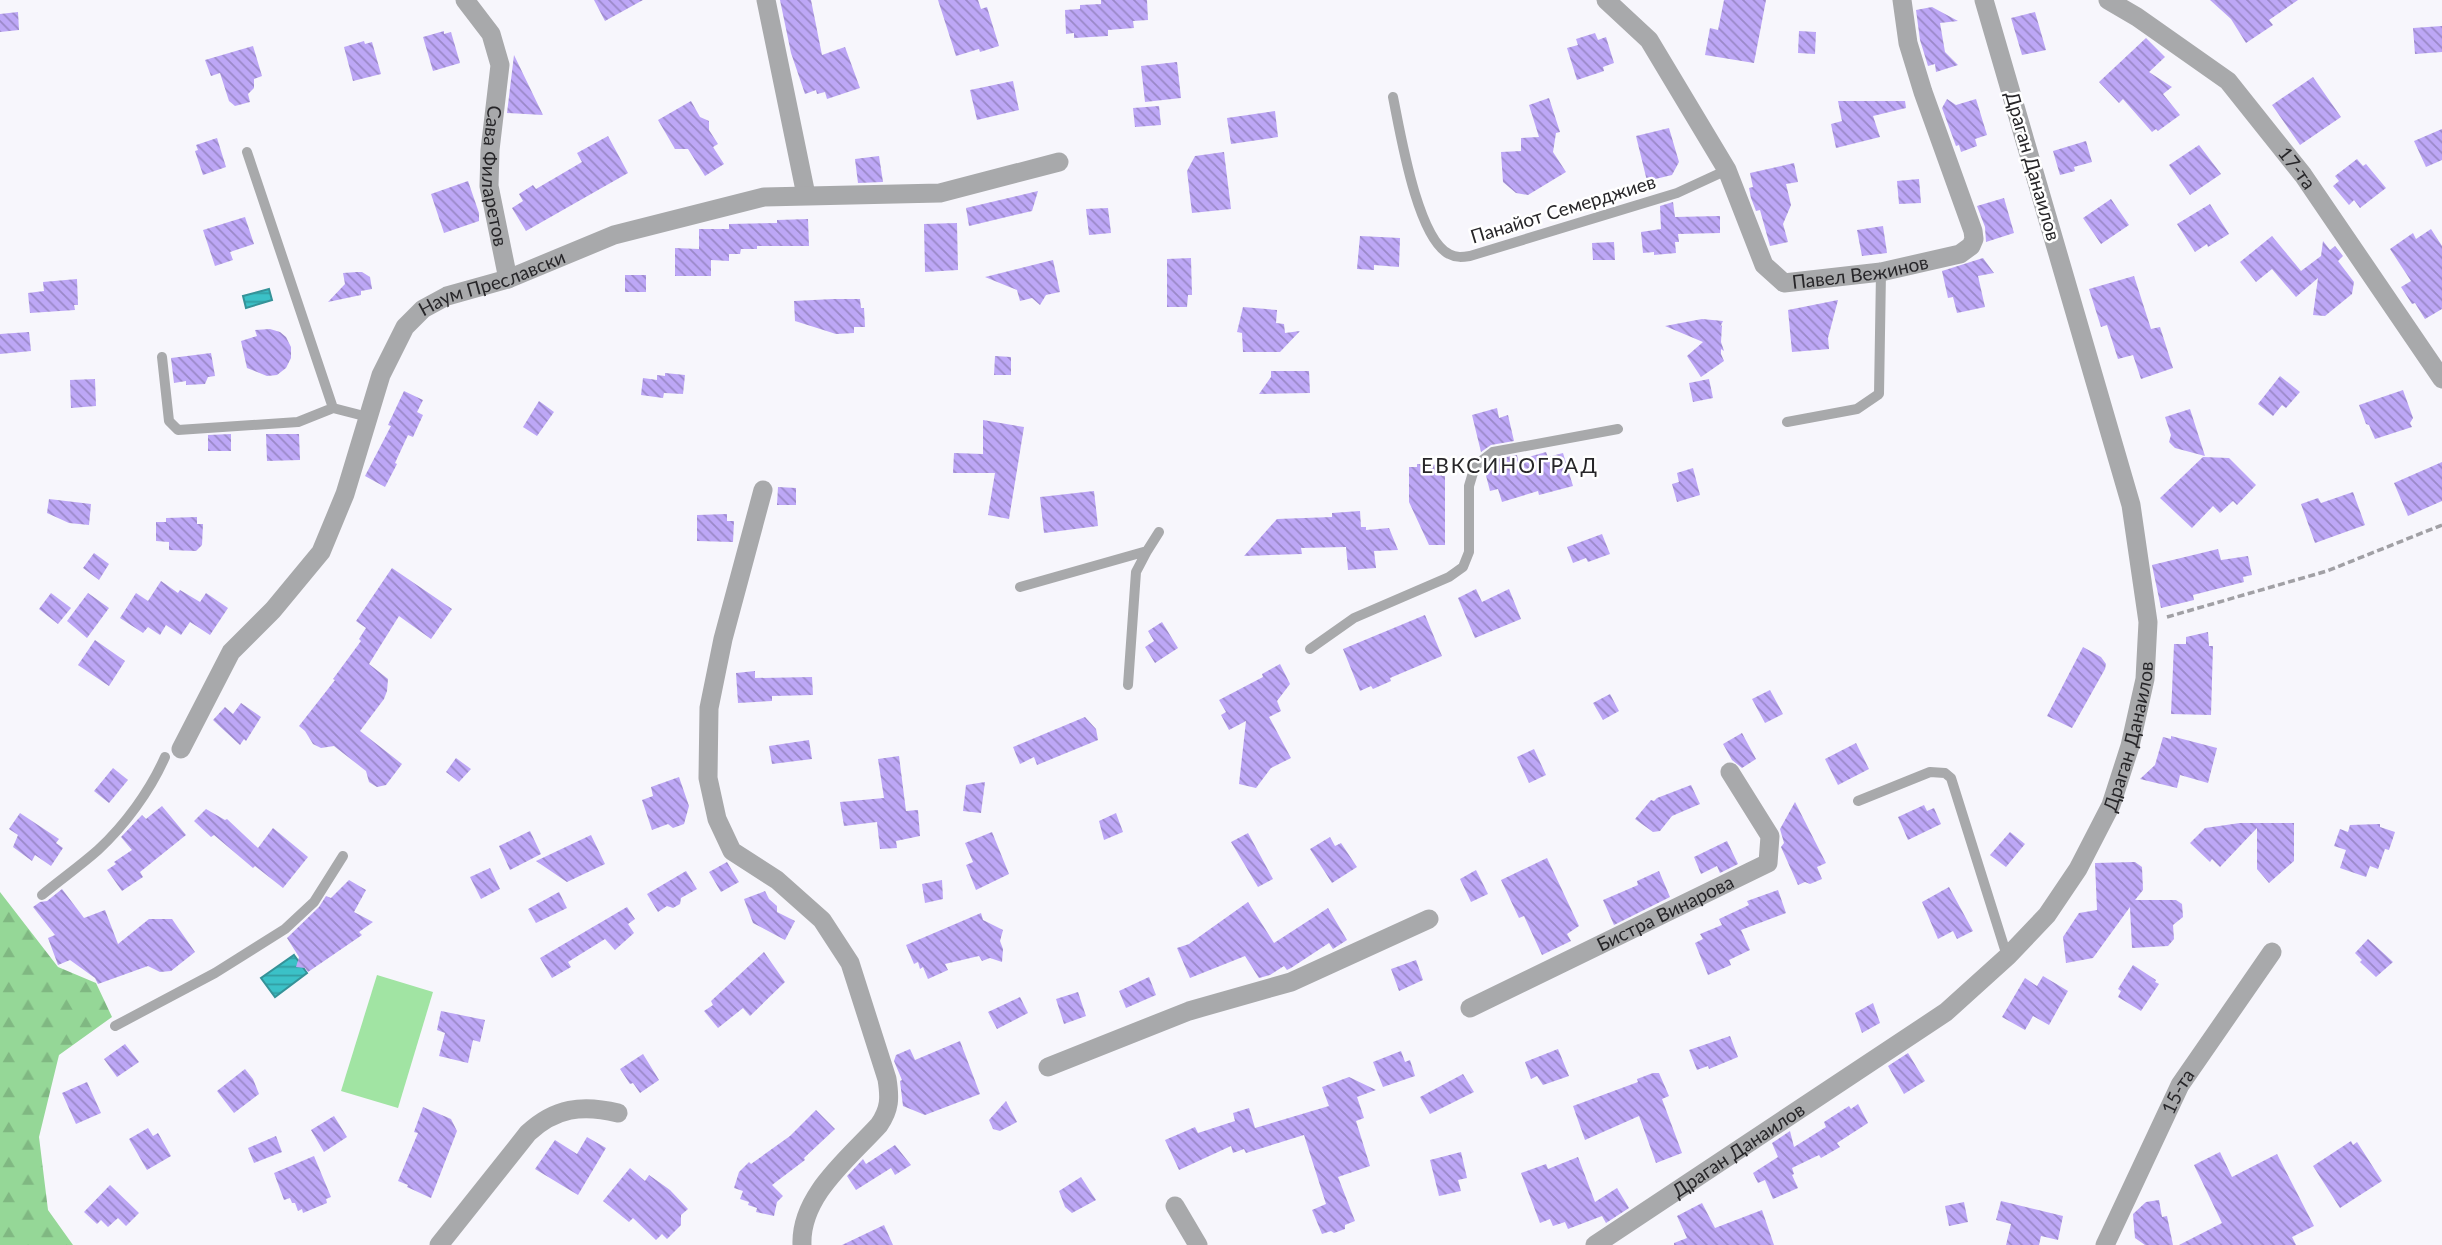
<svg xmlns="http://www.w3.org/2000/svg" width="2442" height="1245" font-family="Lato,sans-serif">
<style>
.forest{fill:url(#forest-firs)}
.garden{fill:#a1e4a3}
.water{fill:url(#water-rules);stroke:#359298;stroke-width:2}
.building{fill:url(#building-back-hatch)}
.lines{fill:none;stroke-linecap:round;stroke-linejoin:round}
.path{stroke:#a1a0a5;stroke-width:3.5;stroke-dasharray:7 3.5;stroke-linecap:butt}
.lane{stroke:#a8a9ab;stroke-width:10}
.street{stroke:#a8a9ab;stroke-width:19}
.labels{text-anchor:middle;stroke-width:5;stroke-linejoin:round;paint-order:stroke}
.street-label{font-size:19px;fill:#272629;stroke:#fff}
.neighbourhood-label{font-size:21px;letter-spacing:2px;fill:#272629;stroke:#fff}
</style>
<defs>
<pattern id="forest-firs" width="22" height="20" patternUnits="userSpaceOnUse" patternTransform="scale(1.75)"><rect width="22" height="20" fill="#95d797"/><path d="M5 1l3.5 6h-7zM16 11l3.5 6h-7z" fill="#80b882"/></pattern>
<pattern id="water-rules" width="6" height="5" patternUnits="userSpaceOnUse" patternTransform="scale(1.75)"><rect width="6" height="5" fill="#3bc1c7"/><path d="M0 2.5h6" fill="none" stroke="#329da2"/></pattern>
<pattern id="building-back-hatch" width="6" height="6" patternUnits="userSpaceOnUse" patternTransform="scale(1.75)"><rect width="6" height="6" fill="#bda7f6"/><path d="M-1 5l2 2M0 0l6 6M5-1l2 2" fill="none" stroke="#9a88c7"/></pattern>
</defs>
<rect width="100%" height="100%" fill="#f7f6fc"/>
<path class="forest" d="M0 892 58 967 96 983 112 1017 59 1055 39 1137 48 1210 73 1245H0Z"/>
<path class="garden" d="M377 975 433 992 398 1108 341 1091Z"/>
<path class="water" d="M269 289 272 300 246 308 243 296Z
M294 955 307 973 275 997 261 978Z"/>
<path class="building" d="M594 0H643L605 21Z
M780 0H811L822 55 845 47 860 88 827 99 825 92 817 94 816 90 805 94 791 53Z
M938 0H978L981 9 987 7 999 46 980 52 979 49 956 56Z
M1101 0H1147L1148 20 1133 21 1134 28 1108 30V36L1074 38V33L1066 34 1065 10 1080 9V5L1101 4Z
M1724 0H1766L1754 63 1705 55 1710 28 1718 30Z
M2210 0H2298L2269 20 2273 25 2246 43 2231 19Z
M1932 7 1958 21 1940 23 1945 52 1958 65 1936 72 1935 64 1928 66 1920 40 1916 10Z
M18 12 19 30 0 32V14Z
M2035 12 2046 50 2022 55 2011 18Z
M2442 26V52L2415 54 2413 28Z
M444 31V34L451 32 460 63 433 71 423 37Z
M1799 31 1816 32 1815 54 1798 53Z
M1595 33 1598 40 1606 37 1614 63 1603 67 1604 71 1577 80 1567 48 1578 45 1576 39Z
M2146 38 2165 57 2149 72 2172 87 2163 94 2180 115 2158 131 2156 129 2152 132 2123 99 2119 103 2099 82Z
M364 41 365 44 372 42 381 74 353 81 344 47Z
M253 46 262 76 254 79V88L248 94 250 102 235 106 229 101 220 73 211 76 205 60Z
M514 55 543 115 507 113Z
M1177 62 1181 98 1145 102 1141 66Z
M2313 77 2341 117 2300 145 2272 105Z
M1013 81 1019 110 977 120 970 90Z
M1549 98 1560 132 1556 133 1553 152 1566 172 1528 195 1516 193 1503 182 1501 152 1521 151V138L1539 137 1529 105Z
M1947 99 1956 105 1976 99 1987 135 1975 139 1977 146 1961 152 1959 145 1956 146 1942 108Z
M691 101 700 117 709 121V130L718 144 713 147 724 164 705 176 688 149H675L658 120Z
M1838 101H1905L1906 108 1873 116 1880 137 1836 148 1831 124 1842 121Z
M1159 106 1161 125 1135 127 1133 108Z
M1275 111 1278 137 1231 144 1227 118Z
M1669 128 1679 162 1672 175 1647 181 1636 136Z
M2442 129V160L2426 167 2414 141Z
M608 136 628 173 526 231 512 208 523 201 519 194 533 185 536 189 582 162 577 153Z
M217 138 226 167 203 175 195 151 198 150 196 145Z
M2086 141 2092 162 2074 167 2075 171 2060 175 2053 151Z
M2199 145 2221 174 2190 195 2169 165Z
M1224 152 1231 209 1192 213 1187 171 1195 156Z
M879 156 883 182 858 183 855 159Z
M2357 159 2363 166 2366 164 2386 188 2360 208 2354 200 2349 205 2333 186 2339 181 2335 176Z
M1794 163 1798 182 1786 184 1791 205 1783 224 1788 242 1770 246 1760 210 1756 211 1751 198 1749 188 1753 187 1750 173Z
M1919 179 1921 203 1899 204 1897 181Z
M468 181 479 213V221L444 233 431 194Z
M1038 191 1032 211 969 226 966 208Z
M2004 198 2014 233 1986 242 1985 227 1977 206Z
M2111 199 2129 225 2101 244 2083 218Z
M1673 202 1675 217 1720 216V233L1678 234 1679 242H1675L1676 253 1654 255V252L1643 253 1641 232 1661 229 1660 206Z
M2210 204 2229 234 2208 247 2207 244 2195 252 2177 224Z
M1108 208 1111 233 1089 235 1086 209Z
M245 217 254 244 230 252 233 260 215 266 203 230Z
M808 219 809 246H757V249H741L740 254H729V261L711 260V276H675V248L699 249V229H729V224L777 223V220Z
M957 223 958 270 925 272 924 224Z
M1883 226 1887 253 1862 256 1857 230Z
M2431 229 2442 246V309L2425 319 2415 303 2412 304 2401 287 2411 281 2390 249 2413 233 2416 239Z
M1360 236 1400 238 1399 267 1374 265V270L1357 269Z
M2272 236 2301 271 2321 256 2323 241 2330 250 2335 246 2343 256 2338 261 2354 282 2352 294 2325 316 2313 315 2318 278 2296 297 2272 269 2256 282 2240 262Z
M1614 242 1615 260H1593L1592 243Z
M1191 258 1192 295H1188L1187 307H1167V259Z
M1983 258 1994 273 1978 276 1985 307 1957 313 1953 297 1948 298 1942 271Z
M1053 260 1060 292 1046 295 1040 305 1032 298 1020 301 1017 290 985 277Z
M357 272H362L370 277 372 289 361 291V295L328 302 345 284 343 273Z
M625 275H646V292H625Z
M2134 276 2151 329 2160 327 2173 368 2141 379 2133 355 2118 359 2107 325 2101 327 2089 289Z
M77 279 78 305H74L75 310 30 313 28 293 44 291 43 282Z
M833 299H860L861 308H864L865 327H854V333L836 334 795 321 794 301Z
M1838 300 1828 338 1829 349 1792 352 1788 310Z
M1243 307 1277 310 1276 323 1284 324 1285 333 1300 331 1280 352H1243L1242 333 1237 332Z
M1702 319 1723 321 1720 327 1722 325 1721 342 1724 351 1721 349V354L1724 361 1701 377 1687 356 1703 342 1665 326Z
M270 329 280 332 286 337 291 347V358L286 368 277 375 267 376 247 368 241 341 257 336 255 330Z
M29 332 31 351 0 354V334Z
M211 353 215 376 208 377 205 384 186 385V381L174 383 171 358Z
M995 356 1011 357V375H994Z
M1271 371H1309L1310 393 1259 394 1271 377Z
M665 373 685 375 683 394 664 393 663 398 641 395 643 378 657 380V375L665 376Z
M2280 376 2300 392 2286 408 2282 405 2273 416 2258 404Z
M95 379 96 406 71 408 70 380Z
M1709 379 1713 398 1693 402 1689 383Z
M2403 390 2413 418 2410 423 2412 427 2375 439 2369 425 2366 424 2359 405Z
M404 391 423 400 417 412 423 415 413 437 408 435 395 463 397 464 385 487 365 476 391 426 388 425Z
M539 401 554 412 537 436 523 427Z
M1497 408 1499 418 1508 415 1514 441 1491 445 1481 452 1472 415Z
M2190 409 2205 456 2175 448 2169 442 2171 435 2165 417Z
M983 420 1024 427 1009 519 988 515 995 473H953L954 453 983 454Z
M231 434V451H208V435Z
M266 434H299L300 460 267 461Z
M1546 452 1548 457 1563 453 1573 486 1539 495 1538 491 1502 502 1498 489 1490 491 1484 468 1496 459 1517 455 1518 460Z
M2203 457 2229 458 2256 485 2237 505 2233 501 2220 513 2213 506 2192 528 2160 498Z
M2442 462V501L2408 516 2394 483Z
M1417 464 1442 465V476H1445V545H1429L1409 502V467H1417Z
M1693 468 1700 495 1677 502 1672 484 1679 482 1677 473Z
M778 487 796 488V505H777Z
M1094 491 1098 526 1044 533 1040 497Z
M2353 492 2365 525 2315 543 2301 504 2318 498 2321 503Z
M49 499 91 504 89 525 69 523 47 513Z
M1360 511 1361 527H1366V530L1389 528 1398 550 1374 551 1376 568 1348 570 1346 547 1301 548 1302 554 1244 556 1277 519 1332 517V513Z
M727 514V521H734L733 542 697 541V515Z
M197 517V524H203L202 545 196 551 169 550V542L156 541V522H166V518Z
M1602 534 1610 554 1588 562 1586 558 1573 563 1567 547Z
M2218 549 2221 560 2248 556 2252 575 2243 577 2244 582 2193 595 2194 600 2161 608 2152 565Z
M94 553 109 564 99 580 83 568Z
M392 568 452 609 431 639 399 616 369 664 388 679 387 691 384 699 360 731 402 764 386 785 377 787 369 782 366 771 334 746 321 748 313 744 305 731 299 726 335 680 333 679 361 641 359 639 366 628 356 621Z
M161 581 178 593 180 590 200 602 206 593 228 608 210 635 190 622 181 635 166 625 160 635 148 627 143 633 120 618 136 593 148 601Z
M1476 589 1482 602 1509 589 1521 619 1475 638 1458 598Z
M51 593 71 608 58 624 39 609Z
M88 593 109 608 87 638 67 621Z
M1425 615 1442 656 1390 678 1391 681 1373 689 1371 686 1360 691 1343 649Z
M1162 622 1178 648 1155 663 1145 647 1154 641 1148 631Z
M2208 632 2209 646H2213L2211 715 2171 714 2174 644H2186V637Z
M95 640 125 661 109 686 78 665Z
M2083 647 2101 657 2106 664 2105 669 2072 728 2047 716Z
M1280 664 1290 684 1277 701 1281 711 1269 717 1291 758 1271 768 1256 788 1239 784 1246 721 1229 730 1221 715 1226 712 1219 700 1263 677 1262 674Z
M755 671V678L812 677 813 695 772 696V701L738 703 736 673Z
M1770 690 1783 714 1765 723 1752 699Z
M1610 694 1619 711 1603 720 1593 703Z
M241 703 261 717 246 741 244 739 240 745 213 720 225 707 233 714Z
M1085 717 1096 729 1098 740 1037 765 1034 757 1020 764 1013 747Z
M1742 733 1756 759 1742 768 1732 760 1723 744Z
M2171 736 2217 748 2208 783 2180 775 2177 788 2140 779 2155 765 2163 737 2171 739Z
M809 740 812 759 772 764 769 746Z
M1856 743 1869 769 1838 785 1825 759Z
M1534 749 1546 775 1529 783 1517 757Z
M899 756 906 811 918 810 920 836 896 841 897 848 880 849 877 822 844 826 840 802 884 798 878 759Z
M456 758 471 769 459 782 446 772Z
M113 768 128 780 109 803 94 791Z
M679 777 689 806 684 824 673 828 668 824 652 830 642 800 653 796 651 787Z
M985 782 981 813 963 811 966 785Z
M1691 785 1700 804 1672 816 1660 831 1653 832 1635 819 1651 800 1654 801 1657 798Z
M1795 802 1826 863 1817 867 1822 879 1810 884 1805 882 1798 885 1781 847 1784 843 1780 829Z
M1924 805 1927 811 1934 808 1941 824 1908 840 1898 817Z
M162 806 186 835 140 872 143 877 122 891 107 870 116 864 114 862 132 850 121 837 142 815 146 819Z
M206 809 225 820 227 819 258 848 273 828 308 857 283 888 255 866 253 868 214 835 211 837 194 821Z
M20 813 59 839 56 843 63 848 51 866 35 855 32 861 13 847 18 835 9 829Z
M1116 813 1123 832 1104 840 1099 821Z
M2240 823H2294V861L2269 883 2257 869V828L2220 867 2212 859 2210 862 2190 843 2205 828Z
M2380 824V827L2395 832 2389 850 2385 849 2378 869 2370 866 2366 877 2340 868 2346 850 2334 846 2340 829 2348 832 2350 825Z
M530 831 541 854 510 870 499 846Z
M992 832 1009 874 976 890 966 865 973 862 965 843Z
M2010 832 2025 844 2006 867 1990 855Z
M1248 833 1273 879 1258 887 1231 842Z
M591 835 605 864 567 882 536 861Z
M1330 837 1335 846 1341 843 1357 867 1332 883 1310 849Z
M1727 841 1738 864 1720 873 1717 866 1701 874 1694 857Z
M1547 858 1579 926 1567 934 1571 941 1542 955 1524 916 1519 918 1501 880Z
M727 862 739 882 721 892 709 872Z
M2135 862 2142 867 2143 890 2135 900H2176L2182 904 2183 917 2173 925 2174 939 2168 946 2132 948 2130 907 2093 958 2066 963 2063 937 2079 913 2097 910 2095 863Z
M490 868 500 889 481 899 470 877Z
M1476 870 1488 894 1471 902 1460 879Z
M686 871 697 889 681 898 680 904 673 908 667 906 658 912 647 894Z
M1659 871 1670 897 1614 925 1603 900 1638 885 1637 881Z
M349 880 366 890 354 912 373 922 359 932 362 935 308 972 305 968 296 967 299 957 287 938 319 907 326 896 331 898Z
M942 880 943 899 925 903 922 884Z
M1949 887 1973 931 1957 939 1953 931 1938 939 1922 902Z
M62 889 84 918 105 910 118 944 149 919H172L195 952 171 971 160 972 148 966 98 984 95 978 70 960 58 965 48 938 55 935 33 907 40 902 47 901Z
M1778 890 1786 913 1741 930 1750 950 1729 960 1731 965 1708 975 1695 943 1703 939 1700 934 1722 925 1719 919 1749 905 1747 901Z
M765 891 769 899 777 906V912L795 921 785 940 753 923 744 899Z
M559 892 567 908 536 923 528 909Z
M1248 902 1274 943 1328 908 1347 940 1333 949 1329 943 1291 968 1287 970 1284 966 1270 975 1259 978 1245 956 1190 978 1177 948 1189 944Z
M627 907 635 919 628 924 634 933 615 950 605 939 568 962 571 967 552 978 540 958Z
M981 913 983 920 1003 930 1000 941 1003 949 1002 962 990 958 982 961 979 956 945 964 948 970 928 979 923 967 920 969 918 962 914 964 906 945Z
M2368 939 2393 962 2376 977 2360 962 2362 960 2355 953Z
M764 952 785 982 750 1016 743 1008 718 1028 704 1011 713 1005 711 1001Z
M1416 960 1423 980 1399 991 1391 969Z
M2133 965 2156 980 2155 982 2159 984 2141 1011 2118 997 2121 991 2118 989Z
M2043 976 2068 991 2049 1025 2033 1016 2025 1030 2002 1017 2025 978 2037 986Z
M1149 977 1156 995 1126 1008 1119 991Z
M1078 992 1086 1016 1064 1024 1056 999Z
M1020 997 1028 1013 997 1029 988 1012Z
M1873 1003 1880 1023 1862 1033 1855 1013Z
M441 1011 485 1020 480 1042 473 1040 468 1063 439 1056 445 1033 437 1030Z
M1730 1036 1738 1057 1709 1069 1708 1066 1697 1070 1689 1050Z
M960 1041 980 1094 925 1115 903 1106 900 1081 902 1080 894 1061 896 1055 910 1049 915 1060Z
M125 1044 139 1062 117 1077 104 1059Z
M1558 1049 1569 1076 1543 1085 1537 1076 1531 1079 1525 1062Z
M1401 1051 1405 1062 1410 1060 1415 1076 1383 1087 1373 1062Z
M1908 1053 1925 1081 1904 1094 1888 1066Z
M643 1054 659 1080 640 1093 633 1083 630 1084 620 1069Z
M245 1069 253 1079 259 1094 234 1113 217 1091Z
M1653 1073H1659L1669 1096 1662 1099 1682 1153 1656 1163 1639 1116 1585 1140 1573 1106 1638 1082 1637 1079Z
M1463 1074 1474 1092 1430 1114 1420 1097Z
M1349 1077 1376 1090 1357 1097 1364 1118 1356 1121 1370 1166 1338 1177 1355 1221 1345 1225V1229L1334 1233 1331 1231 1322 1234 1312 1210 1326 1204 1304 1135 1246 1153 1244 1149 1233 1153 1231 1146 1179 1170 1165 1140 1195 1127 1198 1133 1235 1121 1233 1113 1249 1108 1255 1128 1329 1106 1322 1087Z
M87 1082 101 1113 76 1124 62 1093Z
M1006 1101 1017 1122 1000 1131 993 1129 989 1120Z
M1858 1104 1868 1123 1837 1143 1840 1147 1821 1158 1819 1155 1792 1168 1794 1174 1792 1175 1798 1188 1773 1199 1765 1180 1758 1183 1753 1173 1778 1157 1772 1143 1790 1131 1794 1147 1826 1127 1824 1122 1849 1106 1851 1109Z
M423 1107 451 1119 457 1131 431 1198 407 1187 408 1185 398 1181 418 1133 414 1132Z
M816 1110 835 1129 804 1158 805 1160 772 1185 783 1196 777 1202 774 1216 756 1212 757 1208 748 1205 749 1202 740 1199 743 1191 734 1188 739 1172 749 1162 751 1164 790 1136Z
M334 1116 347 1137 324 1152 311 1130Z
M148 1128 153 1136 158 1133 171 1156 147 1170 129 1139Z
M276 1136 282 1152 254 1163 248 1148Z
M587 1137 606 1148 578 1195 535 1169 555 1140 577 1154Z
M2351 1141 2353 1145 2357 1142 2382 1181 2340 1208 2313 1166Z
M895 1145 911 1165 895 1175 891 1168 856 1190 847 1176 850 1173 863 1159 866 1164Z
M1461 1152 1467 1178 1458 1180 1461 1191 1439 1196 1430 1160Z
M2220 1152 2232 1177 2277 1154 2314 1226 2292 1237 2296 1245H2179L2222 1223 2194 1165Z
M314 1156 331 1197 326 1199 327 1203 303 1213 302 1209 298 1211 295 1203H292L290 1198 284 1200 274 1173Z
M1578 1157 1595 1202 1617 1188 1629 1208 1606 1223 1602 1216 1568 1229 1565 1222 1553 1226 1550 1219 1540 1223 1521 1173 1546 1164 1548 1169Z
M630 1168 645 1181 649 1175 670 1190 688 1209 681 1215V1225L667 1239 662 1234 656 1240 633 1218 629 1222 603 1201Z
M1081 1177 1096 1200 1072 1213 1065 1207 1059 1191Z
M110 1185 139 1213 126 1226 118 1218 108 1227 101 1220 97 1224 84 1212Z
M2159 1200 2162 1217 2167 1216 2173 1245H2145L2135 1238 2133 1214 2146 1202Z
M2001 1201 2063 1216 2058 1240 2041 1236 2039 1245H2006L2011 1224 1996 1220Z
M1964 1202 1968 1222 1949 1226 1945 1206Z
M1702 1203 1715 1228 1762 1210 1774 1245H1674V1243L1687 1238 1677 1216Z
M884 1225 893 1245H842Z"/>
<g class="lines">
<path class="path" d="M2167 617 2327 571 2442 525"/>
<path class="lane" d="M1393 97C1400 131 1417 238 1449 254 1456 258 1463 257 1470 256L1677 193 1727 170
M247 152 333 408 368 417
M162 357 169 421 178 430 298 422 333 408
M1787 422 1857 409 1879 394 1881 272
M1020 587 1147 551 1159 532
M1310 649 1354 618 1449 577 1463 567 1469 552V486L1475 466 1493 452 1618 429
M1128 685 1136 572 1147 551
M1858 801 1930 772 1945 773 1951 778 2007 956
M42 895C60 880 80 866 98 850 125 825 150 791 165 757
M115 1026 215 973 285 929 314 902 343 856"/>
<g class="street">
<path id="s1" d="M465 0 491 34 500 65 490 150 489 186 508 279"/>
<path d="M766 0 806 195"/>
<path id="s2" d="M1606 0 1649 40 1727 170 1764 265 1784 283 1881 272 1960 254 1971 246 1974 239 1973 231 1923 92 1908 43 1902 0"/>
<path id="s3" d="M2108 0 2137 17 2228 81 2303 175 2442 379"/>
<path d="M763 490 723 639 709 708 708 778 717 819 732 851 777 880 822 920 850 963 887 1079C890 1098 890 1109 879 1125 848 1159 800 1196 802 1245"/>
<path id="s4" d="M181 749 231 652 273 610 321 552 345 494 381 375 405 327 423 309 447 296 508 279 614 235 764 197 940 193 1059 162"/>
<path id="s5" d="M1470 1008 1768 863 1770 836 1730 772"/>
<path d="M1048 1067 1189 1011 1291 982 1429 919"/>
<path d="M1175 1206 1198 1245"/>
<path d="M439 1245 528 1133C555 1108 582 1104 618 1113"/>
<path id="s6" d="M1595 1245 1946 1012 2008 956 2047 915 2078 869 2111 805 2130 746 2145 679 2148 622 2131 505 1984 0"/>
<path id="s7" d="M2105 1245 2180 1085 2272 952"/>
</g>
</g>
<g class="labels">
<g class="street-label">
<text transform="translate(2033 166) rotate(74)" y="7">Драган Данаилов</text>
<text dy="7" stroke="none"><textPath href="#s3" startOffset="256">17-та</textPath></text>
<text dy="7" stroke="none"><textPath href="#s1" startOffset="187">Сава Филаретов</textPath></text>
<text transform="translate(1563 209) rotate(-17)" y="7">Панайот Семерджиев</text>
<text dy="7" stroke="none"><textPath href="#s2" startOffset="416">Павел Вежинов</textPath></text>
<text dy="7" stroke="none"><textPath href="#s4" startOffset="584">Наум Преславски</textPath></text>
<text dy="7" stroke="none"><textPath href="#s6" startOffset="760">Драган Данаилов</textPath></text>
<text dy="7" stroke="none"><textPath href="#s5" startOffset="217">Бистра Винарова</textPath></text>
<text dy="7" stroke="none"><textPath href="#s7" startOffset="170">15-та</textPath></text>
<text dy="7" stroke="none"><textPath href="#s6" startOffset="172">Драган Данаилов</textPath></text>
</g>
<g class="neighbourhood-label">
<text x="1510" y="473">ЕВКСИНОГРАД</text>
</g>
</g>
</svg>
